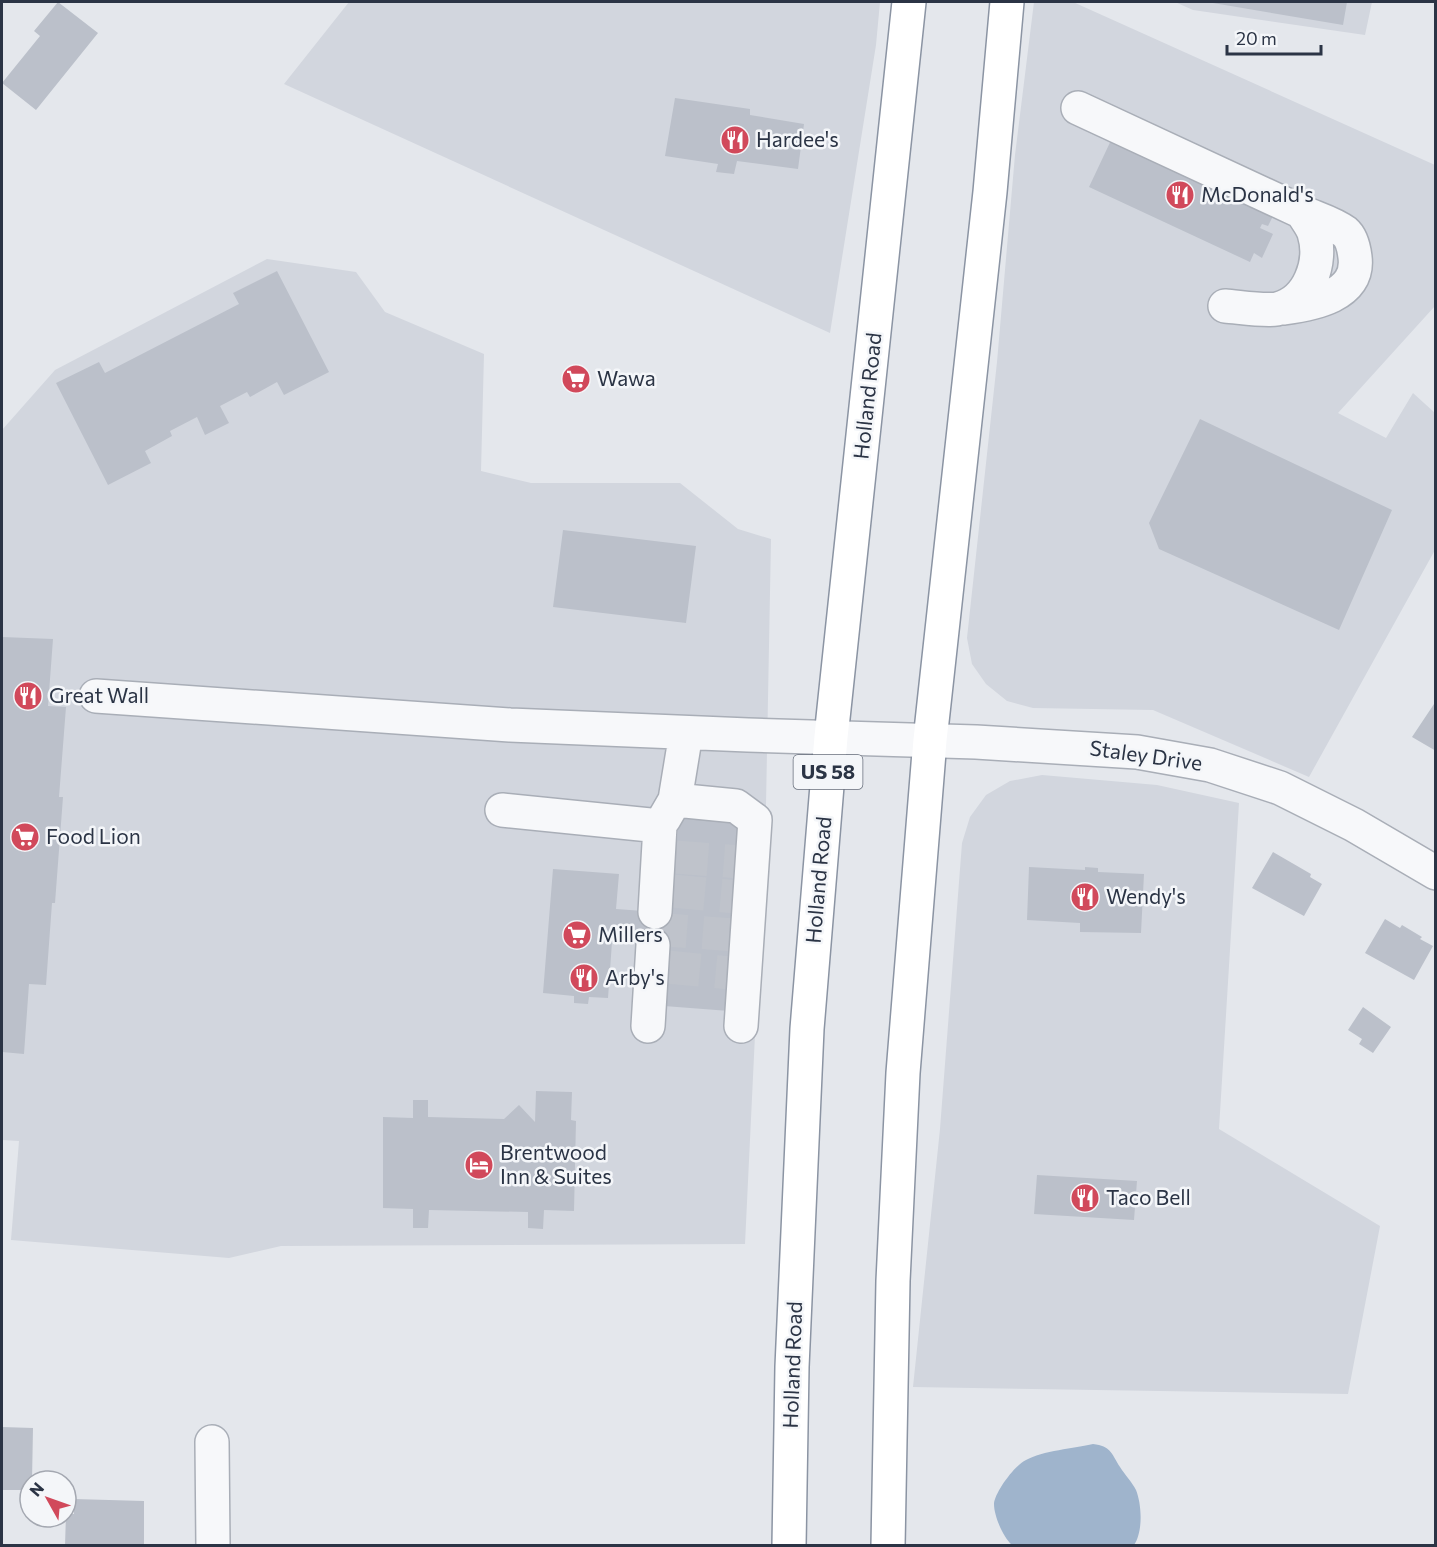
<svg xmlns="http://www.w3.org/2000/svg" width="1437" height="1547" font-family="Commissioner,sans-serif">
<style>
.built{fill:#d2d6de}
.water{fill:#9fb4cc}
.building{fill:#bbc0ca}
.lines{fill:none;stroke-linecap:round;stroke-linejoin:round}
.minor-tunnel{stroke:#bfc3cb;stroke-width:33;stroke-dasharray:33 16;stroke-linecap:butt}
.minor-casing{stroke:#a9aeb7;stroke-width:36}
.highway-casing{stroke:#8b94a3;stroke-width:36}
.minor{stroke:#f7f8fa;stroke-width:33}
.highway{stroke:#fff;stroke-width:33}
.labels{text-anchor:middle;stroke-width:5;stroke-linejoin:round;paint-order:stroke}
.shield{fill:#f4f6f9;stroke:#676e7b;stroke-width:1.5}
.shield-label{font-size:20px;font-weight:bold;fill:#2b3445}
.poi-label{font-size:21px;fill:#2b3445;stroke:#f4f6f9;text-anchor:start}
.street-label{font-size:21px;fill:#2b3445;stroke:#f4f6f9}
</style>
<rect width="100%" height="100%" fill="#e4e7ec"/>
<path class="built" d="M349 2H880L876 45 830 333 284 84Z
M1034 2H1073L1435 165V306L1338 413 1386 438 1413 393 1435 413V550L1309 777 1153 710 1033 708 1007 701 986 684 972 664 967 638 997 362 1015 155Z
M1175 2H1372L1365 35 1193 10Z
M267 259 356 272 385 312 484 354 481 471 531 483H680L738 529 771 539 766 805 745 1244 281 1246 229 1258 11 1240 19 1141 2 1140V430L55 370Z
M1042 775 1157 785 1239 803 1219 1129 1380 1226 1348 1394 913 1387 940 1129 962 843 970 817 986 795 1010 781Z"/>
<path class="water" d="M1093 1444C1111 1446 1111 1453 1120 1467 1125 1475 1132 1482 1136 1490 1142 1505 1143 1532 1134 1545H1012C1003 1537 994 1516 994 1504 995 1492 1015 1465 1026 1460 1042 1451 1075 1448 1093 1444Z"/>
<path class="building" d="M58 2 98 33 36 110 2 83 40 36 34 31Z
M1207 2H1347L1343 25Z
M675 98 750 109V115L804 124 798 169 737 161 734 174 716 172 718 164 665 156Z
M1114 134 1276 210 1268 226 1262 224 1260 228 1273 234 1262 258 1254 253 1250 262 1089 187Z
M277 271 329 372 284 395 277 382 250 397 247 392 220 406 229 423 205 435 197 417 170 431 172 436 145 451 151 463 108 485 56 383 99 362 105 373 239 304 233 293Z
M1200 419 1392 510 1339 630 1159 549 1149 523Z
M563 530 696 546 686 623 553 607Z
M2 637 53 639 48 706 66 707 59 797H63L55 903H52L46 985 29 984 24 1054 2 1052Z
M1434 704 1436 705V751L1412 737Z
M679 818 743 822 729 1011 664 1006 669 946 612 942 608 998 589 997 588 1004 574 1003V996L543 993 553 869 619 874 616 909 671 913Z
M1273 852 1311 874 1310 877 1322 884 1304 916 1252 888Z
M1029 867 1085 870V867L1098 868V872L1144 874 1141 933 1080 932V923L1027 920Z
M1385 919 1400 928 1402 925 1422 937 1420 939 1433 946 1414 980 1365 953Z
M1363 1007 1391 1027 1373 1053 1359 1044 1362 1039 1348 1030Z
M536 1091 572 1092 571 1120 576 1121 574 1211 544 1210 543 1229 528 1228V1212L429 1210 428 1228H413V1209L383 1208V1117L413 1118V1100H428V1117L504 1119 519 1105 535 1122Z
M1037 1175 1137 1181 1134 1220 1034 1214Z
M2 1427 33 1428 32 1481H30V1490H2Z
M74 1499 144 1501V1546H65L66 1514H74Z"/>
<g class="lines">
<path class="minor-tunnel" d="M675 857 740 862
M672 891 737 897
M654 929 734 935
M667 967 731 973"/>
<g class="minor-casing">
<path id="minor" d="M1078 108 1302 212C1306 219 1312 226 1314 233 1323 262 1309 302 1277 309 1263 311 1239 307 1225 306
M1284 308C1312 304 1360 296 1355 257 1354 249 1352 238 1345 232 1333 223 1315 218 1302 212
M96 696 510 725 748 735 976 742 1137 752 1210 765 1280 788 1354 825 1436 873
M675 800 736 806 755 820 741 1026
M502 810 660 826 655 912
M664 819 675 800 686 733
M648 1026 653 945
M212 1442 213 1546"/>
</g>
<g class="highway-casing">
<path id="highway" d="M789 1546 792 1367 807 1029 831 737 909 2
M888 1546 893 1281 903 1073 930 740 990 192 1007 2"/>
</g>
<use href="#minor" class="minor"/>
<use href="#highway" class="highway"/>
</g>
<defs>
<g id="restaurant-disc" transform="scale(1.5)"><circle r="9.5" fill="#d1495b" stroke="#f4f6f9"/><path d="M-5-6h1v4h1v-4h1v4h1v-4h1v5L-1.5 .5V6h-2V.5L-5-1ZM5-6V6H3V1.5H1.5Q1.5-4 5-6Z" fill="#fff"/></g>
<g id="supermarket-disc" transform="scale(1.5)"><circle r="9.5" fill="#d1495b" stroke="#f4f6f9"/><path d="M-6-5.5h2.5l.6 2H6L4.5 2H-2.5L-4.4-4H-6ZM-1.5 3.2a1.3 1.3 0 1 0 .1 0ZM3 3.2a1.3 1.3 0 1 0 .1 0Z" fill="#fff"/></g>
<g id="hotel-disc" transform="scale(1.5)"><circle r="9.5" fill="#d1495b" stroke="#f4f6f9"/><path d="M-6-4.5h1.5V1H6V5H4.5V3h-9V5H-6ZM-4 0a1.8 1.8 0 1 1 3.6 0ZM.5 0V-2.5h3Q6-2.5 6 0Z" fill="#fff"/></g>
</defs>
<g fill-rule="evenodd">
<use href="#restaurant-disc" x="735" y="140"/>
<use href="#restaurant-disc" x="1180" y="195"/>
<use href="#supermarket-disc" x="576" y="379"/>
<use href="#restaurant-disc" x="28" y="696"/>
<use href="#supermarket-disc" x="25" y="837"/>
<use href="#restaurant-disc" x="1085" y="897"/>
<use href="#supermarket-disc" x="577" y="935"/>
<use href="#restaurant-disc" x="584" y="978"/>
<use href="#hotel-disc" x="479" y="1165"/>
<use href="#restaurant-disc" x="1085" y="1198"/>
</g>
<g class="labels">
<rect class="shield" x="793.5" y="755" width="69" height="34" rx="4.5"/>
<g class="shield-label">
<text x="828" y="779">US 58</text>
</g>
<g class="poi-label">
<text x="756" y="147">Hardee's</text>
<text x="1201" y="202">McDonald's</text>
<text x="597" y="386">Wawa</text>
<text x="49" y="703">Great Wall</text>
<text x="46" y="844">Food Lion</text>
<text x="1106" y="904">Wendy's</text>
<text x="598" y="942">Millers</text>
<text x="605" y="985">Arby's</text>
<text x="500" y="1160">Brentwood<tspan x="500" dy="24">Inn &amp; Suites</tspan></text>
<text x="1106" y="1205">Taco Bell</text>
</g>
<g class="street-label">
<text transform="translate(868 396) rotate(-84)" y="7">Holland Road</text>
<text transform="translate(1146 756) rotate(8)" y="7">Staley Drive</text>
<text transform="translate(819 880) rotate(-85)" y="7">Holland Road</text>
<text transform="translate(793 1365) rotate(-88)" y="7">Holland Road</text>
</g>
</g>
<rect width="1437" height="1547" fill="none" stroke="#2b3445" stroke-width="6"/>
<g transform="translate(48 1499) rotate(310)"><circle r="28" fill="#f4f6f9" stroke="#a4a8b1" stroke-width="1.5"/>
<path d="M0-4.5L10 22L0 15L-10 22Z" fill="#d1495b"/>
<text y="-9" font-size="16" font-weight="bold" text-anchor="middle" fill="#2b3445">N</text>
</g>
<path d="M1227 45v9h94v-9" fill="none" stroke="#2b3445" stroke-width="3"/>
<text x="1236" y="45" font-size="18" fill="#2b3445" stroke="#f4f6f9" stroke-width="4.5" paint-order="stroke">20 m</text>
</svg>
